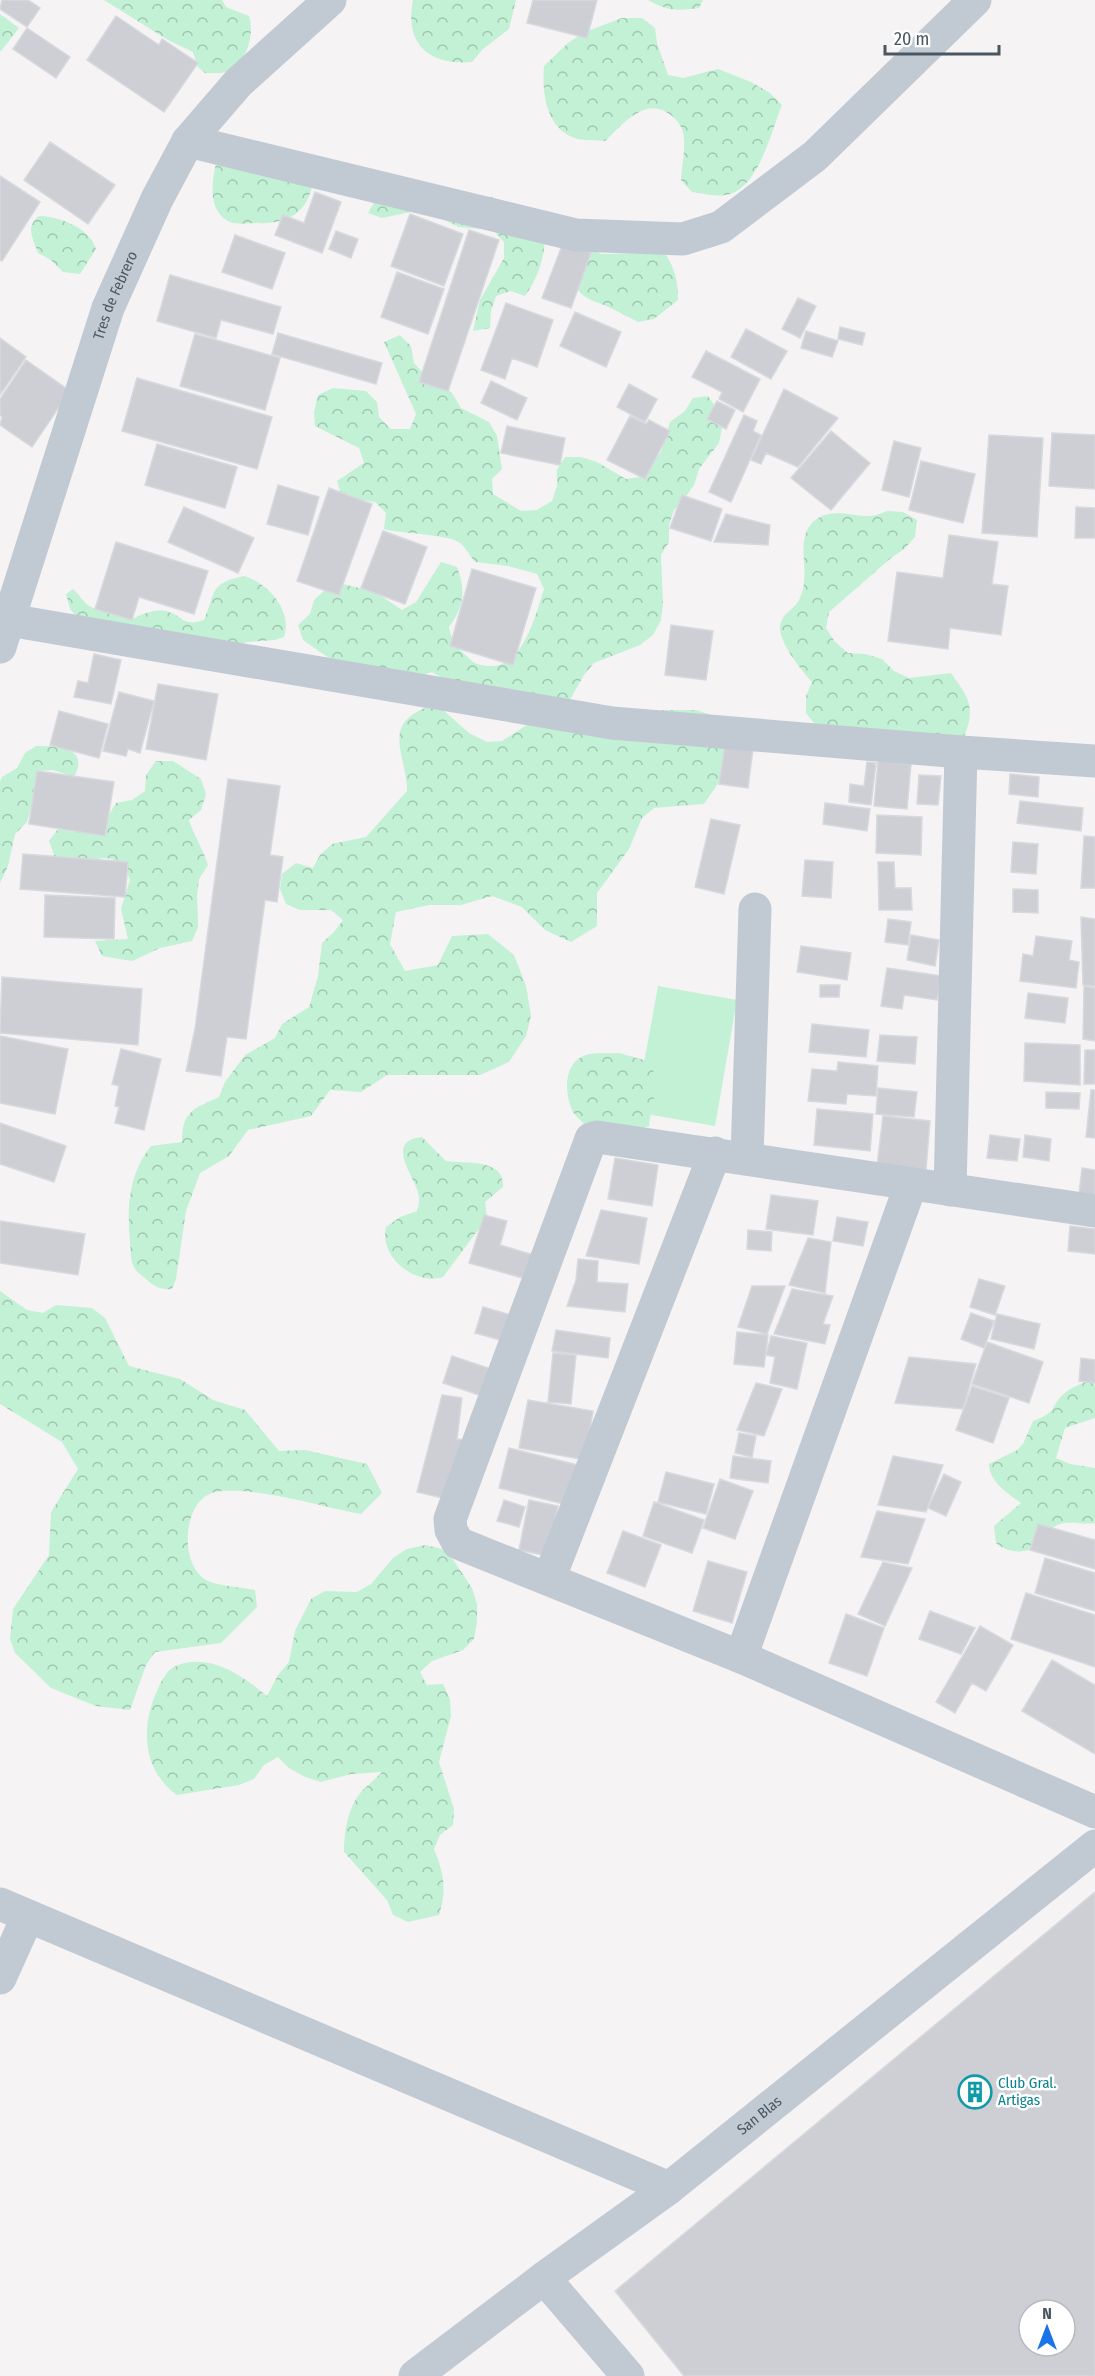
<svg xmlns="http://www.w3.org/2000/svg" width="1095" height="2376" font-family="'Fira Sans Condensed',sans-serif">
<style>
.green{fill:#c3f1d5}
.forest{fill:url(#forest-crowns)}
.building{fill:#cdcfd5;stroke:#d7d9de;stroke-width:1.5;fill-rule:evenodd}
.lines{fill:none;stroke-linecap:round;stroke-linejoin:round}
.minor{stroke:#c1cad2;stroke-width:33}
.labels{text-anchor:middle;stroke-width:5;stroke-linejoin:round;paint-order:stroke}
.street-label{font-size:15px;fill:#4a5661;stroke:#fff}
.culture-label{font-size:15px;fill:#0d838f;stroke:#fff;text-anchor:start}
</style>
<defs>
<pattern id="forest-crowns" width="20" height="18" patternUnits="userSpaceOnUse" patternTransform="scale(1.5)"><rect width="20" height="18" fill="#c3f1d5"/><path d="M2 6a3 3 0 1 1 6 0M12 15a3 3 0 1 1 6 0" fill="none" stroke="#a0c6b0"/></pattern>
</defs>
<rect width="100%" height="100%" fill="#f5f3f3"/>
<path class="green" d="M658 986 737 1000 715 1126 635 1112Z"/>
<path class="forest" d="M104 0H222L226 7 249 16C255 34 247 62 229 71 222 74 213 73 205 73L198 67 193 52 168 40Z
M413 0H516L509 29 483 49 472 62C429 66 404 44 413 0Z
M648 0H703L699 8C677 11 667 11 648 0Z
M0 14 19 28 1 51H0Z
M622 18H642L655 28 657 43 668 75 683 78 718 69 751 82 770 93 782 105C771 132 758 191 725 195 715 197 702 193 692 192L681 180C682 165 687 142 682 129 679 122 673 116 666 112 643 98 621 126 605 141 594 140 581 141 572 137 545 125 542 91 544 66L568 43 585 32Z
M216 163 314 179C311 192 308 203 298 212 288 221 270 224 258 223 250 223 237 225 230 222 207 211 212 182 216 163Z
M442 192 492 197 507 203 545 235C545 257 538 278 525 296L511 291 496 296 491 311 490 328 473 331 480 300 504 258V242L493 230 459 227 444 220 415 211 382 218 368 213 376 199Z
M39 216C59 216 90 228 96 249L80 274 63 272 51 260 38 253C33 239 25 226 39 216Z
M586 246 601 254 665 253C675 269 678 281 678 300L654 319 638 322C630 318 621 313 613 309 592 299 584 302 571 280Z
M400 335 411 346 414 363 425 375 440 382 452 393 461 408 489 422 497 436 502 469 492 479 493 494 521 511 537 510 552 501 557 486V470L565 457H581L597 462 626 479 641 477 661 452 670 422 685 411 693 398 708 396 718 410 722 428 719 443 699 469 694 485 685 498 674 510 669 525V542L661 555 663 603 661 620 653 635 640 645 594 663 584 675 568 703 459 688 432 672 387 685 343 668 303 640 298 625 310 614 314 600 327 588 343 584 375 592 402 610 416 602 441 562 457 567C466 590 464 607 449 627 452 645 458 648 471 660 476 665 481 665 488 666 523 670 536 613 544 589L537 574 508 566 475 562C470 556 466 548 460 543 449 534 402 534 384 529L386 513 375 502 342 497 337 481 364 463 359 448 315 426 314 412 318 395 333 388 366 391 377 402 379 417 391 429H410L416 414 384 342Z
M887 511 903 512 917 520 915 537 904 549 891 558 829 612 826 628 835 642 848 653 865 654 882 659 894 671 909 678 951 673C969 698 976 707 964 737L817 727 806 713V696L812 682C802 671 779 643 780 627 781 614 792 611 798 602 800 599 802 592 803 589 809 564 793 532 820 517 834 509 854 516 870 516 875 516 882 513 887 511Z
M244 576C268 583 293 611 284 637L275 640 247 642 229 649 76 616 70 609 66 594 73 589C79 594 83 602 89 606 97 610 126 621 134 618 145 614 152 609 165 611 183 614 181 628 204 620 217 591 208 584 244 576Z
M425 708 443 710 469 733 487 742 502 741 533 721 617 726 663 710H696L712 715 726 727 723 776 704 804 654 808 642 818 629 849 597 893V926L571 942 545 930 522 907 492 896 461 905H429L396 912 390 944 405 971 438 965 452 936 488 934 514 955 526 986 531 1016 526 1036 509 1062 480 1075H387L361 1092 330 1090 311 1116 248 1130 229 1156 200 1173 186 1211 176 1279 172 1289C161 1290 155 1287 147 1280 143 1276 136 1272 134 1267 130 1260 131 1251 130 1244 127 1208 128 1175 151 1146L182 1142C182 1111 193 1109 219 1097L225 1082 245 1055 275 1038 282 1024 309 1007 318 976 322 943 334 932 343 920 331 910H300L286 904 280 889 282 874 296 863 313 868 320 855 332 844 366 837 407 791C407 756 381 726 425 708Z
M36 746C58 746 90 747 74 777L53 770 36 771 38 775 29 815 27 822 15 834 8 866 0 883V782L2 777 17 768 25 753Z
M156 761H173L201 779 206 794 201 810 189 820C194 836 203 849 208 865L199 879 197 895 198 927 192 941 160 948 132 961 102 956 95 941 128 939 121 909 130 880 123 863C104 855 97 856 80 869L55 858 49 841 58 829 74 832 106 830 108 816 116 803 132 800 145 791 146 775Z
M619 1053 651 1062C660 1091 652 1098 649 1126L634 1132 586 1126C582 1121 576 1117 573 1112 564 1094 563 1062 586 1055 595 1052 609 1054 619 1053Z
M422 1137 446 1161C465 1164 505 1158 503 1187L485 1202 487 1218 443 1277C415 1286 379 1257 386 1227L400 1217 417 1211C420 1203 420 1195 416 1187 410 1171 387 1140 422 1137Z
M0 1291 27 1310 43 1313 56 1305 92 1308 105 1318 129 1366 180 1379 213 1400 245 1410 279 1451 305 1450 367 1464 382 1493 361 1514C323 1507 251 1485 215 1492 183 1499 178 1563 206 1580 213 1585 245 1588 255 1590L257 1607 221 1643 155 1652 146 1665 130 1710 96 1706 51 1688 15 1653 10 1639 13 1609 49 1555 51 1512 78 1469 62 1442 0 1404Z
M1092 1379 1095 1385V1418L1065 1428 1056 1458 1070 1464 1095 1468V1523C1084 1525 1072 1521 1060 1524 1048 1528 1045 1539 1036 1546 1024 1555 1006 1552 996 1543L994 1526 1021 1503C1008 1494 989 1481 989 1464L1017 1450 1023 1444 1033 1421C1060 1411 1049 1406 1065 1393 1072 1387 1083 1383 1092 1379Z
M425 1545 442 1549 454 1561 472 1588 477 1604V1621L474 1639 463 1650 432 1661 420 1672 427 1685 443 1684 450 1699 451 1716 439 1762 454 1809 453 1825 440 1835 434 1849C444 1873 447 1891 439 1915L408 1922 393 1915 387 1900 344 1852C344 1833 348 1807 361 1792 367 1785 376 1779 382 1772L351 1774 321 1782 305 1777 289 1768 278 1757 264 1765 254 1779 239 1785 177 1795C143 1771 140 1728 157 1691 161 1682 166 1670 176 1666 209 1652 243 1676 267 1696L278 1675 289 1662 295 1631 311 1599 325 1591 357 1592 371 1584 393 1558 407 1549Z"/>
<path class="building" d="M2 0H28L40 8 27 27 0 9Z
M533 0H597L587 38 527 23Z
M116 16 159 45 162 39 198 63 164 112 87 60Z
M27 28 70 57 56 78 13 49Z
M50 142 115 185 88 224 24 180Z
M0 176 40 202 2 261 0 260Z
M315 192 341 202 322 253 275 235 283 215 304 223Z
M410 214 463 234 444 286 391 266Z
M469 230 499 240 448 391 419 382Z
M336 231 358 239 351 258 329 249Z
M235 235 285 253 272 289 222 272Z
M563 243 591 253 571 308 542 298Z
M397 272 444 289 428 334 381 317Z
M170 275 281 307 273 334 221 320 216 338 157 321Z
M798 298 816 306 800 338 782 329Z
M506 303 553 320 537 367 512 358 505 379 481 370Z
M575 312 621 332 606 367 560 346Z
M840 327 865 333 862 345 838 339Z
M746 329 787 351 771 379 731 357Z
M806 331 838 341 832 357 801 348Z
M278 333 382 363 376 384 272 354Z
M195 334 280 358 265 410 180 386Z
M0 338 26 357 0 395Z
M706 351 760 379 743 412 719 399 722 392 692 377Z
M26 360 70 391 32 447 0 425 2 417 0 415V399Z
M137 378 272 417 257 469 122 431Z
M491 381 527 398 517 420 481 403Z
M629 384 657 399 645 422 617 407Z
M784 389 838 418 798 467 766 453 761 464 751 460Z
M717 401 735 410 726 429 707 419Z
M744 415 757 421 753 431 761 435 731 502 709 492Z
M630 416 646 424 649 420 670 431 645 479 607 460Z
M507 426 565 438 560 465 501 453Z
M831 431 870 463 831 510 791 478Z
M1052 433 1095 435V489L1049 486Z
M989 435 1043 438 1037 537 982 533Z
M894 441 921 448 909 497 882 490Z
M157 444 237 467 225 508 145 485Z
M921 461 975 474 963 523 909 510Z
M278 485 319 497 308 535 267 524Z
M329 488 372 504 339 595 297 581Z
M682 495 722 509 711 541 670 528Z
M184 507 254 538 238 573 168 542Z
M1076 507 1095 508V538H1075Z
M726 514 770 525 768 545 714 542Z
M383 531 427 547 405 604 361 588Z
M949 535 998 542 992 584 1008 586 1001 635 950 628 948 649 888 641 897 572 943 578Z
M116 542 208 571 194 614 139 597 132 620 95 609Z
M472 569 536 588 513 665 450 646Z
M671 625 713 631 706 680 665 675Z
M94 654 121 660 111 704 74 697 78 681 88 683Z
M158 684 218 694 206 760 146 749Z
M119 692 154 701 140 753 128 749 126 756 103 751Z
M59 711 108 724 99 758 50 745Z
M725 745 753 749 748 788 719 784Z
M878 761 911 764 907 809 874 806Z
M867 762 876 763 871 805 849 802 850 784 864 786Z
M37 771 114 782 105 836 29 824Z
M1010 774 1039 777 1038 797 1009 794Z
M919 775 941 776 938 805 917 804Z
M228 779 280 786 270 855 283 857 277 902 265 900 246 1039 227 1037 221 1076 186 1071 195 1029Z
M1020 801 1083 808 1081 831 1017 823Z
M825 803 870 809 867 831 823 824Z
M877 815 922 817 921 855 876 853Z
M711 819 740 825 724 894 695 887Z
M1084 836 1095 837V888H1081Z
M1013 842 1038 844 1036 874 1011 872Z
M23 854 128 862 125 897 20 889Z
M805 860 833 862 831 898 802 896Z
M878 862H894L895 888H911L912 910H879Z
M1013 889 1038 890V913L1013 912Z
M45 895 115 898 114 939 44 937Z
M1081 917 1095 919V986L1083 985Z
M888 919 911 922 908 945 885 942Z
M911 935 939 940 935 966 907 960Z
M1036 936 1072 941 1069 960 1079 962 1076 988 1020 981 1023 954 1033 956Z
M801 946 851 953 847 980 797 972Z
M887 968 941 976 937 1000 904 995 902 1009 881 1006Z
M2 977 142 989 138 1045 0 1033Z
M820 985H840L839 997H820Z
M1084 986 1095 988V1041L1083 1039Z
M1028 993 1068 998 1065 1023 1025 1018Z
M812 1024 869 1030 866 1057 809 1052Z
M880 1035 917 1037 915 1064 877 1061Z
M0 1036 68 1049 55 1114 0 1103Z
M1025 1043 1080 1045V1085L1024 1081Z
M121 1049 161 1059 144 1130 115 1123 119 1107 115 1106 119 1086 112 1084Z
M1085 1050H1095V1084H1084Z
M838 1062 878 1066 876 1096 847 1094 846 1104 808 1101 812 1069 837 1071Z
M878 1088 917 1092 914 1117 876 1114Z
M1091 1090H1095V1138L1086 1137Z
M1046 1092 1080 1093 1079 1109 1046 1108Z
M817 1109 873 1114 870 1151 814 1145Z
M883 1116 930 1121 926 1170 877 1166Z
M0 1123 66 1146 54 1182 0 1164Z
M990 1135 1020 1139 1017 1161 987 1158Z
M1025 1135 1051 1139 1049 1161 1023 1157Z
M615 1158 658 1165 652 1206 608 1199Z
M1082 1168 1095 1170V1196L1079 1194Z
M771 1195 818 1201 813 1235 766 1229Z
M601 1210 647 1218 639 1264 586 1256Z
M484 1215 507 1221 500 1245 537 1256 530 1280 469 1263Z
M837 1217 868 1222 863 1246 833 1241Z
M0 1221 85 1234 78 1275 0 1263Z
M1070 1226 1095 1229V1254L1068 1251Z
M748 1230 772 1232 771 1251 747 1249Z
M808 1238 831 1242 825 1293 789 1285Z
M578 1259 598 1261 597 1282 628 1284 625 1312 567 1306 576 1280Z
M979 1279 1005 1286 995 1315 970 1307Z
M752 1286H785L767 1334 738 1327Z
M792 1289 833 1296 823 1324 830 1325 825 1344 774 1334Z
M483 1307 511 1315 504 1341 475 1333Z
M971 1313 994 1321 984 1348 961 1339Z
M997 1314 1040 1324 1034 1349 991 1339Z
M556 1330 610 1338 608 1358 552 1351Z
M737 1332 768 1335 764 1367 734 1364Z
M771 1336 807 1343 797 1389 770 1383 775 1357 766 1355Z
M987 1342 1043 1362 1029 1403 972 1384Z
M553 1353 576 1355 571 1404 548 1402Z
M452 1356 494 1370 485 1397 443 1383Z
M909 1357 976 1364 963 1409 895 1403Z
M1081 1358 1095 1360V1383L1079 1381Z
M756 1383 782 1389 764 1436 737 1430Z
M972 1386 1009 1398 993 1443 956 1430Z
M442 1395 462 1398 457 1439 468 1440 447 1499 417 1492Z
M528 1400 593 1411 585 1460 519 1448Z
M739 1433 756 1436 752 1457 735 1453Z
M509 1448 586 1467 576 1507 499 1488Z
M733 1456 771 1461 768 1483 730 1478Z
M893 1456 943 1465 926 1512 878 1505Z
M666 1472 714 1484 706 1514 658 1502Z
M944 1474 961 1482 946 1516 928 1508Z
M720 1479 753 1491 735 1539 703 1528Z
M504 1500 525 1507 519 1527 497 1521Z
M529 1500 558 1506 548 1556 519 1550Z
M654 1502 704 1520 692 1553 643 1536Z
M877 1511 925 1519 908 1564 861 1557Z
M1038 1524 1095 1540V1569L1030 1550Z
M623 1531 661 1545 645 1587 607 1573Z
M1045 1558 1095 1573V1611L1035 1593Z
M708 1561 747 1572 732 1623 693 1611Z
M883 1562 912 1568 885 1626 858 1614Z
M1026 1593 1095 1615V1667L1011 1639Z
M930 1611 975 1628 961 1654 919 1639Z
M846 1614 884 1628 867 1676 829 1663Z
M980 1626 1013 1645 986 1691 972 1683 955 1713 936 1702Z
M1052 1660 1095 1685V1754L1022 1711Z
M1095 1892V2376H684L615 2291ZM1029 2310H1065V2346H1029Z"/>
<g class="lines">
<g class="minor">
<path d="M188 141 576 235 683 239 721 227 815 156 975 0"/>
<path d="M9 620 612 723 961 752 1095 761"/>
<path id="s1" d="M0 647 108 308 157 199 188 141 238 83 330 0"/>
<path d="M747 1158 755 909"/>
<path d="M950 1190 961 752"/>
<path d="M1095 1211 597 1137 591 1139 450 1519 451 1530 458 1543 741 1657 1095 1812"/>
<path d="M549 1579 715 1153"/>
<path d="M741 1657 911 1184"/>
<path d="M0 1904 669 2188"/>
<path d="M0 1978 28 1916"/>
<path d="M544 2278 628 2376"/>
<path id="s2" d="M415 2376 544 2278 669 2188 1095 1846"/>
</g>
</g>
<defs>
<g id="building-ring" transform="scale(1.725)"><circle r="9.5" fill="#fff" stroke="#0f9aa8" stroke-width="1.5"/><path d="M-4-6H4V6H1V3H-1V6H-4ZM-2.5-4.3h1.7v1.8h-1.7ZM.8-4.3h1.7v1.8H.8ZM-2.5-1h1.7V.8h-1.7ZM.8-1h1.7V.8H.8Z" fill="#0f9aa8"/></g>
</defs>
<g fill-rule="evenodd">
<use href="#building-ring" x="975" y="2092"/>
</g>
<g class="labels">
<g class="street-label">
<text dy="5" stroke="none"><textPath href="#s1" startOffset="370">Tres de Febrero</textPath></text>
<text dy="5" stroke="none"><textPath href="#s2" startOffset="432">San Blas</textPath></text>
</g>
<g class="culture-label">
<text x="998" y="2088">Club Gral.<tspan x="998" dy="17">Artigas</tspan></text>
</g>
</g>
<g transform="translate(1047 2328)"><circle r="28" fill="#ffffff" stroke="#b7bbc0" stroke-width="1.5"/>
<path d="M0-4.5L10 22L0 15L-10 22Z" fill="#1a73e8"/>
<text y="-9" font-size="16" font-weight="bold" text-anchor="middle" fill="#4a5661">N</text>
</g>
<path d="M885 45v9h114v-9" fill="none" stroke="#4a5661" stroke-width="3"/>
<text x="894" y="45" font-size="18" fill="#4a5661" stroke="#ffffff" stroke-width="4.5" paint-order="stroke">20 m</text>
</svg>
